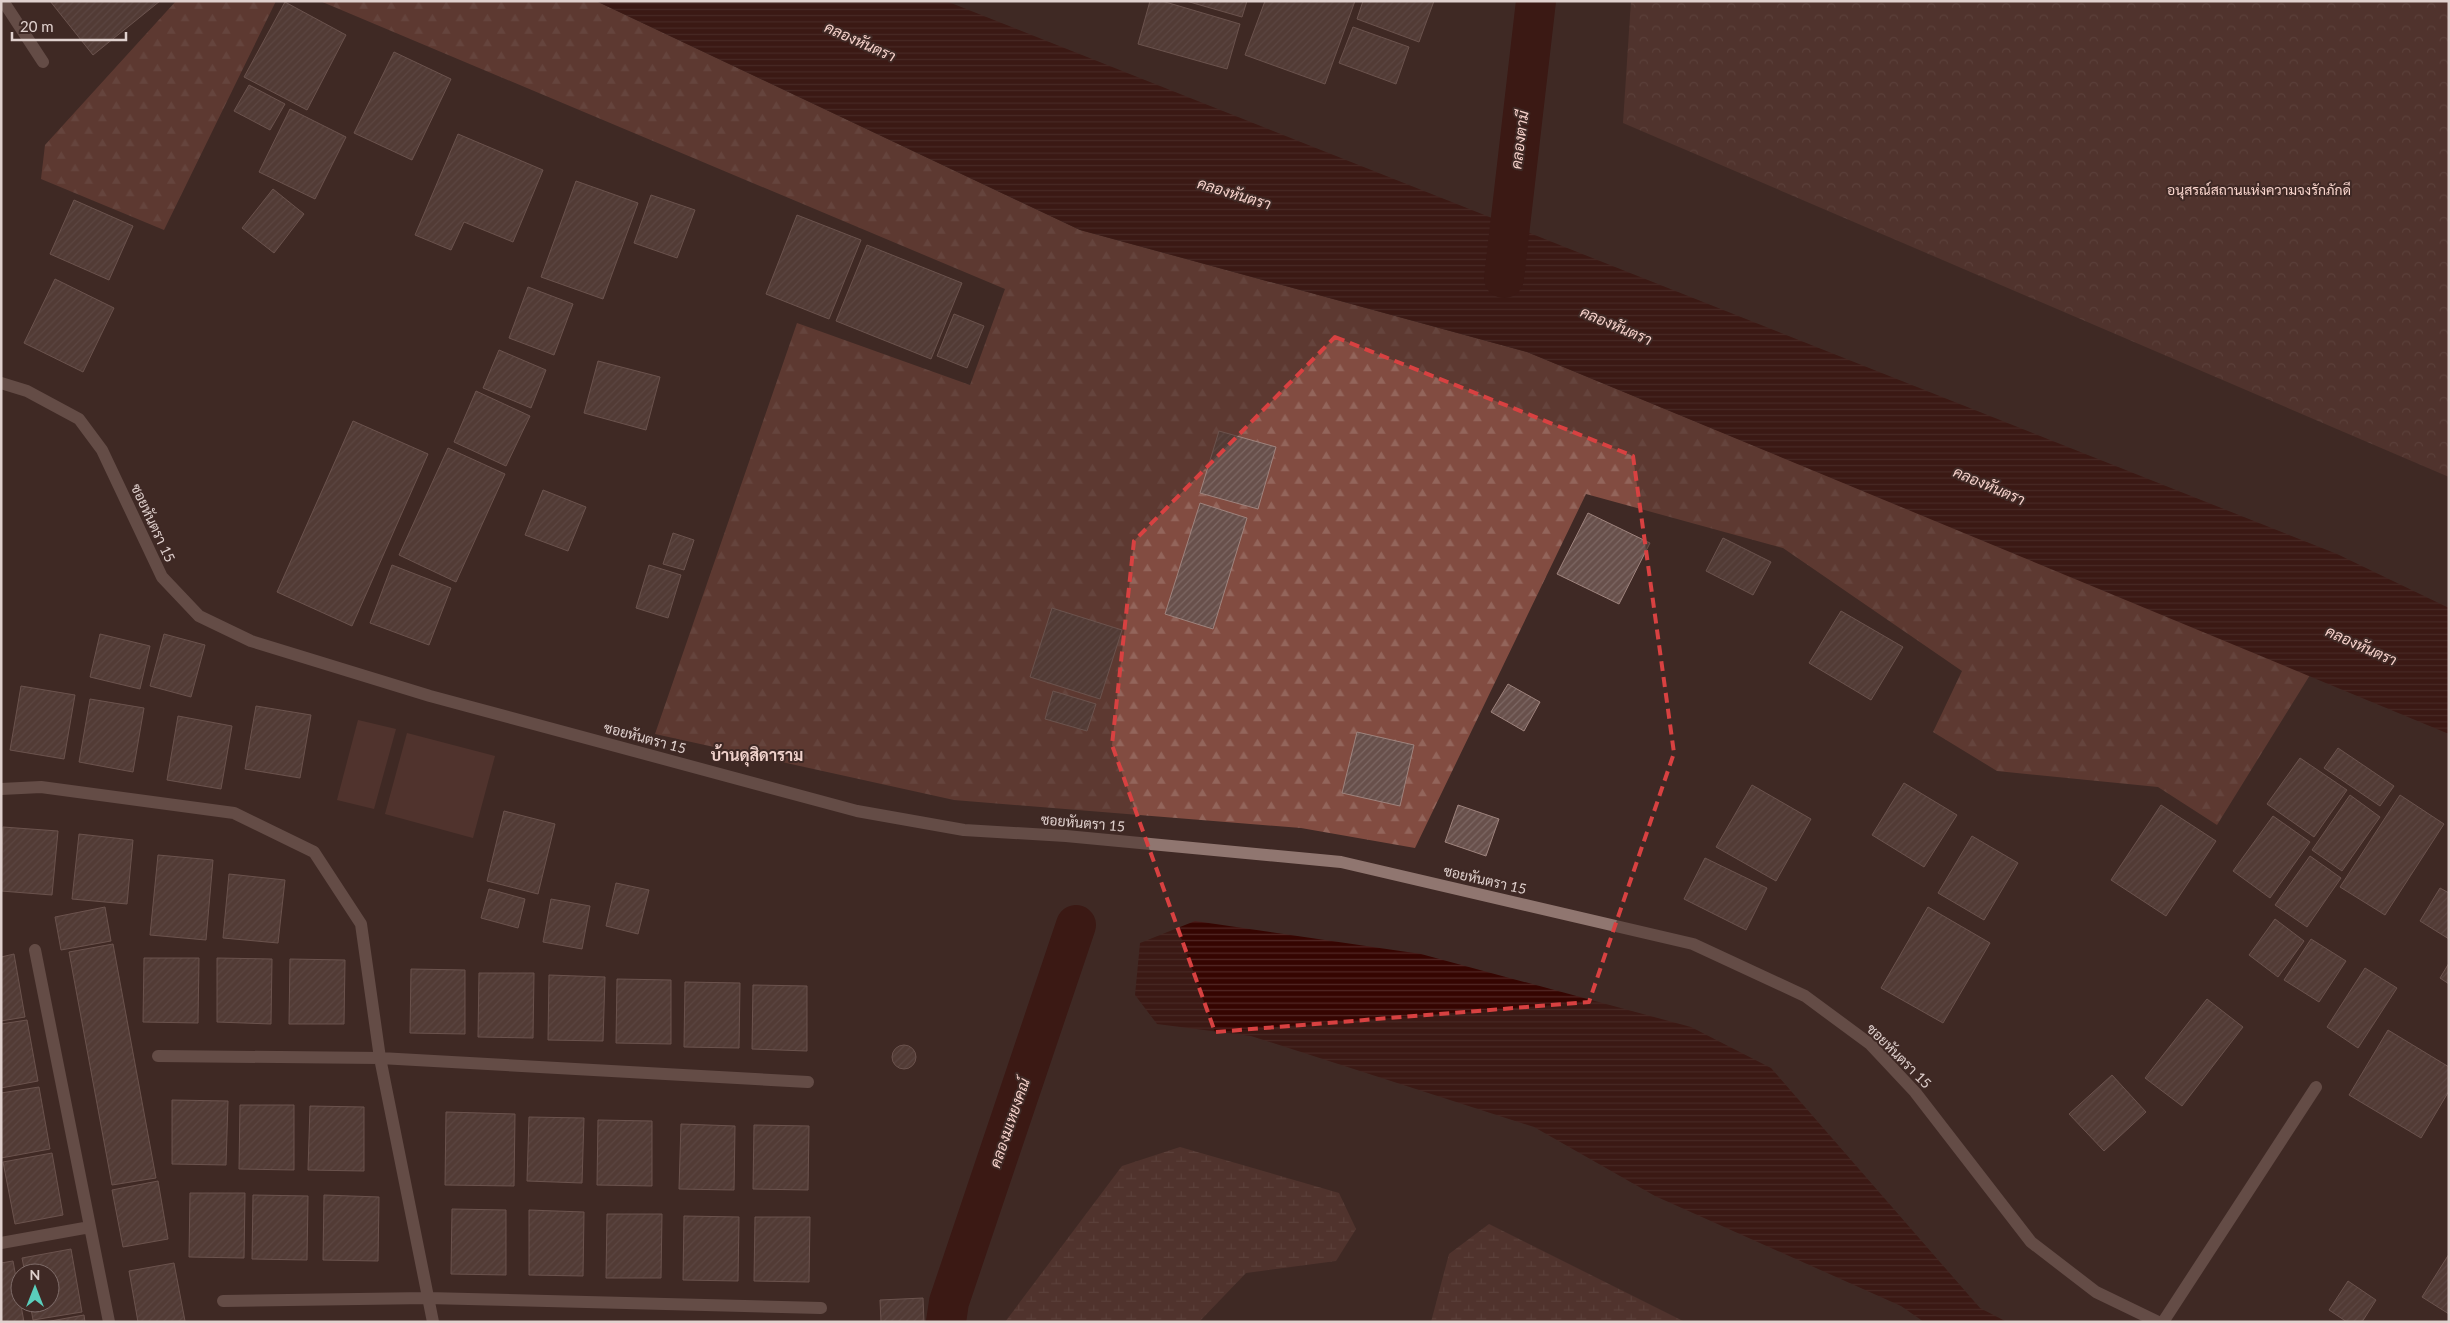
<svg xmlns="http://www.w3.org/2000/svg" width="2450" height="1323" font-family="Lato,Sarabun,sans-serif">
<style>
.forest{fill:url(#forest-firs)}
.wetland{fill:url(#wetland-marsh)}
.park{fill:url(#park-crowns)}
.garden{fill:#653f38}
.water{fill:url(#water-rules)}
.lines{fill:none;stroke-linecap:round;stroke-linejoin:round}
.canal{stroke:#350501;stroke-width:40}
.building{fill:url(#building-hatch);stroke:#9f847e}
.service{stroke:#907670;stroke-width:12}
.minor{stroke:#907670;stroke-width:12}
.marked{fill:none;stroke:#d84141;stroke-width:4;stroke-dasharray:10 6;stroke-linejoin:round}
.labels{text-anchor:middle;stroke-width:4;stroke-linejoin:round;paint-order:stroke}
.park-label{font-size:14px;fill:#f9d5cd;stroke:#3f2925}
.street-label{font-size:14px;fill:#e0d1ce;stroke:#3f2925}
.water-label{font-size:15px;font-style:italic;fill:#f7d2cb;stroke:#3f2925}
.quarter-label{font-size:16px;font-weight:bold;fill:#f0d2cc;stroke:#3f2925}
</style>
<defs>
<pattern id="forest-firs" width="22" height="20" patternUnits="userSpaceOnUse" patternTransform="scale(1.25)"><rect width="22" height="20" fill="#824c41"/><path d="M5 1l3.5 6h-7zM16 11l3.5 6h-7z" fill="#93655b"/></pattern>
<pattern id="wetland-marsh" width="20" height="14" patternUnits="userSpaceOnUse" patternTransform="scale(1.25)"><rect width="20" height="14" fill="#653f38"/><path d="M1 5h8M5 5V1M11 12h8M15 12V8" fill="none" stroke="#7b5a54"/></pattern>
<pattern id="park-crowns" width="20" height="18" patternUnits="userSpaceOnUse" patternTransform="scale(1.25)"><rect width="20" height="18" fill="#653f38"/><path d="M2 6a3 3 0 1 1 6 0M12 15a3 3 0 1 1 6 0" fill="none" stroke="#7b5a54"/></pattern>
<pattern id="water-rules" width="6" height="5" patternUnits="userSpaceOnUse" patternTransform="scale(1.25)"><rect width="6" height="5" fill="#350501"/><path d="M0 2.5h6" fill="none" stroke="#522825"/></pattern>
<pattern id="building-hatch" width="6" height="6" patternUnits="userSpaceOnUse" patternTransform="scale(1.25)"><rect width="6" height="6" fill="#68504b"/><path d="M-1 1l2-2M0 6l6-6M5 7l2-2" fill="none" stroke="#7d6864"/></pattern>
</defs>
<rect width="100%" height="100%" fill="#3f2925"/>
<path class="forest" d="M176 1H276L164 230 41 179 45 145Z
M320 1H596L1080 230 1527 352 2310 675 2217 825 2158 787 1997 771 1933 732 1962 671 1783 548 1586 494 1415 848 1301 828 954 800 655 734 797 323 970 385 1005 289Z"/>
<path class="wetland" d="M1180 1147 1339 1193 1356 1229 1336 1261 1246 1273 1199 1322H1005L1122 1166Z
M1489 1224 1685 1322H1431L1449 1254Z"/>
<path class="park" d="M1631 1H2449V477L1623 123Z"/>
<path class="garden" d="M358 720 396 729 374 809 337 800Z
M407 733 495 756 473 838 385 814Z"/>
<path class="water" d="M596 1H946L2337 554 2449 608V734L1527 352 1080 230Z
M1195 921 1421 954 1691 1027 1771 1068 1980 1308 2007 1322H1924L1901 1306 1655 1196 1534 1127 1251 1036 1157 1024 1135 995 1140 943Z"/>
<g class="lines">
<path class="canal" d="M1504 278 1536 1
M946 1322 949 1302 1076 925"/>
</g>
<path class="building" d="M50 1H160L93 55Z
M1150 1H1162L1240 24 1227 69 1138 44Z
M1186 1H1247L1242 17Z
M1265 1H1355L1325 84 1245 55Z
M1363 1H1434L1419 42 1357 19Z
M285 2 346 35 307 110 244 77Z
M1353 27 1409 47 1396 84 1339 63Z
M394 52 451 79 412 160 354 133Z
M249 85 285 104 270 130 234 111Z
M290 109 346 137 315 199 259 172Z
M458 134 543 170 513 242 464 222 451 250 415 235Z
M576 181 638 203 603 299 541 277Z
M273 189 304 214 274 253 242 228Z
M651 195 695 210 677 258 634 243Z
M74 200 133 226 109 280 50 254Z
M797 215 861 240 829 319 766 294Z
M867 245 962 283 931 359 836 321Z
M55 279 114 308 83 372 24 343Z
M528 287 573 304 554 355 509 338Z
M954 314 984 326 967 368 937 356Z
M499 350 546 370 531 408 483 388Z
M598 361 660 377 646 430 584 413Z
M476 391 530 416 506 466 454 442Z
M353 421 428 454 352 626 277 592Z
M1219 431 1276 447 1258 509 1200 493Z
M448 448 505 474 456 582 399 555Z
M543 490 586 507 568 551 525 535Z
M1200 503 1247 518 1213 629 1165 614Z
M1588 513 1650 543 1619 604 1557 574Z
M673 533 694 540 684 570 663 564Z
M1723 538 1771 562 1753 595 1706 571Z
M392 565 451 588 429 645 370 623Z
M649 565 681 575 668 618 636 608Z
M1052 608 1122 630 1100 699 1030 677Z
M1841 611 1903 647 1871 700 1809 663Z
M100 634 150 646 140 689 90 677Z
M164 634 205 645 191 697 150 686Z
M1508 684 1540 702 1524 731 1491 712Z
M21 686 75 695 64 759 10 750Z
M1053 691 1096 704 1087 731 1045 719Z
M90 699 144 708 133 772 79 762Z
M256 706 311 715 300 778 245 769Z
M178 716 232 726 221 789 167 780Z
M1357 732 1414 745 1400 806 1342 793Z
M2338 748 2394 786 2380 806 2324 768Z
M2300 758 2347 790 2314 837 2267 804Z
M1904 783 1957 815 1924 867 1872 835Z
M1752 785 1811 819 1776 881 1716 847Z
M2350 795 2380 817 2342 871 2312 850Z
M2400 795 2444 824 2385 915 2340 887Z
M1458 805 1499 819 1486 856 1445 842Z
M2161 805 2216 841 2166 916 2111 880Z
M504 811 555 824 538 894 487 881Z
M2273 816 2310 842 2270 898 2233 871Z
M3 827 58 831 52 895 1 891Z
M79 834 133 840 127 904 72 899Z
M1972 836 2018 863 1984 920 1938 893Z
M158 855 213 860 206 940 150 935Z
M2310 856 2341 878 2307 927 2275 905Z
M1705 858 1767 888 1746 930 1684 899Z
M229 874 285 880 278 943 223 938Z
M616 883 649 890 638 934 606 926Z
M2440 888 2449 893V939L2420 921Z
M489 889 525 899 518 928 481 918Z
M551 899 590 906 582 949 543 942Z
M105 907 111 941 61 950 55 917Z
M1928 907 1990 943 1943 1023 1881 988Z
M2275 919 2304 941 2278 977 2249 955Z
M2311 939 2346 961 2319 1002 2284 980Z
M113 944 156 1178 112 1185 69 952Z
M14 954 25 1017 1 1021V957Z
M144 958H199L198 1023 143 1022Z
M217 958 272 959 271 1024 217 1022Z
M290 959 345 960 344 1024H289Z
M2449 963V984L2440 978Z
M2365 968 2397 988 2358 1048 2327 1027Z
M411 969 465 970V1034L410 1033Z
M479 973H534L533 1038 478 1037Z
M549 975 605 977 603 1041 548 1040Z
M617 979 671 980V1044L616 1043Z
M685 982 740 983 739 1048 684 1047Z
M753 985 807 986V1051L752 1049Z
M2207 999 2243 1027 2182 1106 2145 1078Z
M27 1020 38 1081 1 1088V1024Z
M2388 1030 2449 1067V1091L2421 1138 2349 1095Z
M892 1057a12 12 0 1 1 24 0a12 12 0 1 1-24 0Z
M2112 1075 2146 1112 2104 1151 2069 1114Z
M39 1087 50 1149 1 1158V1093Z
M172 1100 228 1101 226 1165 172 1164Z
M240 1105H294V1170L239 1169Z
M310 1106 364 1107V1171L308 1170Z
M446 1112 515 1114 514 1186 445 1185Z
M529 1117 584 1118 582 1183 527 1181Z
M598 1120 652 1121V1186L597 1185Z
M681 1124 735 1126 734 1190 679 1189Z
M754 1125 809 1126 808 1190 753 1189Z
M52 1153 63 1215 15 1224 3 1162Z
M158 1181 168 1239 123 1247 112 1190Z
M190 1193H245L244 1258 189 1257Z
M253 1195 308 1196 307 1260 252 1259Z
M324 1195 379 1197 378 1261 323 1260Z
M452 1209 506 1210V1275L451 1274Z
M529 1210 584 1212 583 1276 529 1275Z
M607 1214H662L661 1278H606Z
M684 1216 739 1217 738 1281 683 1280Z
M755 1217H810L809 1282 754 1281Z
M71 1249 82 1312 33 1320 30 1303H50V1273H25L22 1258Z
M2449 1254V1314L2422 1297Z
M13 1261 24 1322H1V1263Z
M174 1263 185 1321 138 1322 129 1271Z
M2348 1281 2376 1300 2362 1322H2347L2329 1310Z
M923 1298 924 1322H881L880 1300Z
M84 1315 85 1322H45Z"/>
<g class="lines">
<path class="service" d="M3 1 43 62
M2163 1322 2316 1087"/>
<path class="minor" d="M1 383 27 391 79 419 102 450 162 577 199 616 251 641 430 696 857 811 964 830 1066 836 1341 862 1693 944 1805 996 1870 1044 1915 1092 2031 1242 2096 1292 2158 1322
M1 789 41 787 234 813 314 852 361 924 380 1058 433 1322
M35 950 109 1322
M158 1056 380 1058 808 1082
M1 1243 90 1227
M223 1301 427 1298 821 1308"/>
</g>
<path d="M0 0H2450V1323H0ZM1335 337 1633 456 1674 753 1589 1002 1215 1032 1112 745 1134 541Z" fill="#3f2925" fill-opacity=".55" fill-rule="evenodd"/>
<path class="marked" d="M1335 337 1633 456 1674 753 1589 1002 1215 1032 1112 745 1134 541Z"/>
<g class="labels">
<g class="park-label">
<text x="2259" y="195">อนุสรณ์สถานแห่งความจงรักภักดี</text>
</g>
<g class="street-label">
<text transform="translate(153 523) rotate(65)" y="5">ซอยหันตรา 15</text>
<text transform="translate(645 738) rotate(15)" y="5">ซอยหันตรา 15</text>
<text transform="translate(1083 823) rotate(5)" y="5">ซอยหันตรา 15</text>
<text transform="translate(1485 880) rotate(13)" y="5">ซอยหันตรา 15</text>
<text transform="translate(1899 1056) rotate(45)" y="5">ซอยหันตรา 15</text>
</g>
<g class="water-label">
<text transform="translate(860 42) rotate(24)" y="5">คลองหันตรา</text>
<text transform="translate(1520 140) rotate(-83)" y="5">คลองตามี</text>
<text transform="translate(1234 194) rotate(17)" y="5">คลองหันตรา</text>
<text transform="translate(1616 326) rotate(23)" y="5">คลองหันตรา</text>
<text transform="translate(1989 486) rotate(23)" y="5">คลองหันตรา</text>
<text transform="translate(2361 646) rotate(24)" y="5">คลองหันตรา</text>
<text transform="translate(1010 1123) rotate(-71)" y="5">คลองมเหยงคณ์</text>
</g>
<g class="quarter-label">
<text x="757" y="761">บ้านดุสิดาราม</text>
</g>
</g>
<rect width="2450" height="1323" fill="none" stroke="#e0d1ce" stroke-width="5"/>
<g transform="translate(35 1288)"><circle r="24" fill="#3f2925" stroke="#7f6c69"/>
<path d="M0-4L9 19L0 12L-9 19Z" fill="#5acebc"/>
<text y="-8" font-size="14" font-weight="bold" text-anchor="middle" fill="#e0d1ce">N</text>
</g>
<path d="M12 32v8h114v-8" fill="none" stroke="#e0d1ce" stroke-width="2.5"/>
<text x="20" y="32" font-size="15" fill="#e0d1ce" stroke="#3f2925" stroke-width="4" paint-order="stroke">20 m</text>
</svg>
